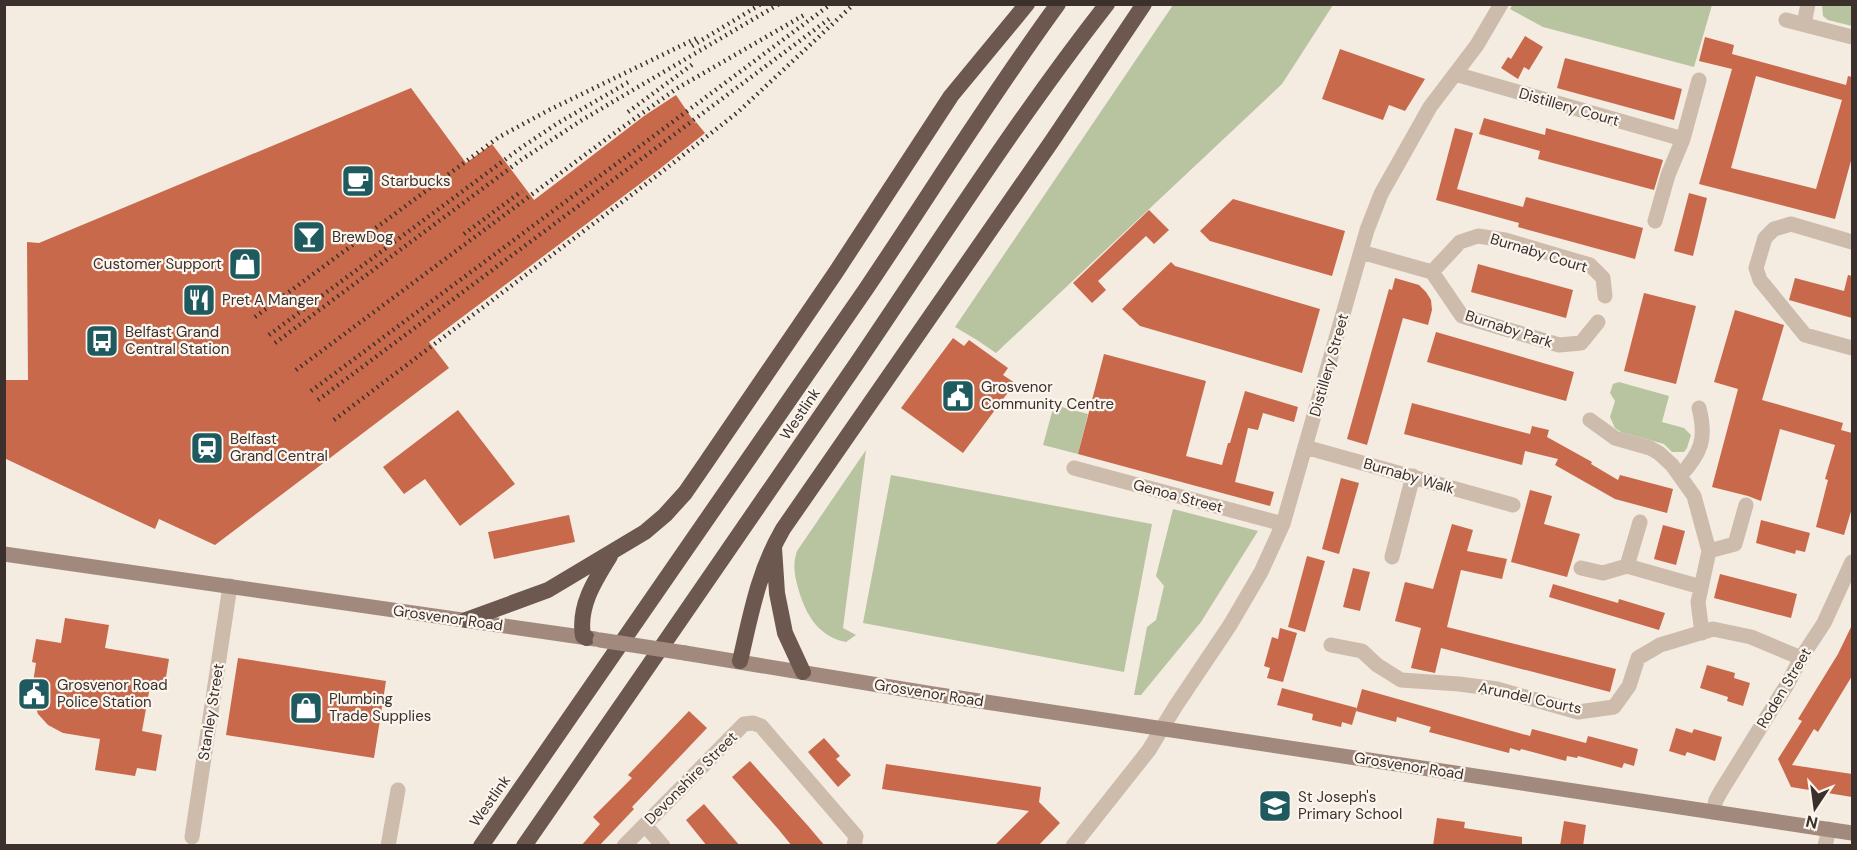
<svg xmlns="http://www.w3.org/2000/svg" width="1857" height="850" font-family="'DM Sans',sans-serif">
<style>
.green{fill:#b8c4a0}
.building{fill:#c8694b;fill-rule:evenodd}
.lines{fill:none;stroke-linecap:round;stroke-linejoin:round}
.minor{stroke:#cdbbac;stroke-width:15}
.secondary{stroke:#a18a7d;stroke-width:15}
.trunk{stroke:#6c584f;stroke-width:16}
.rail{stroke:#3b302b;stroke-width:4.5;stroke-dasharray:1.5 4.5;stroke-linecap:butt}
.secondary-bridge{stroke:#a18a7d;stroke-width:15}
.labels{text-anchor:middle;stroke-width:4.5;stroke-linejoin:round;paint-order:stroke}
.street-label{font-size:15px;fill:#3b302b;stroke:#fbf5ee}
.poi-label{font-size:15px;fill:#3b302b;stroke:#fbf5ee;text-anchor:start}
</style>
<rect width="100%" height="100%" fill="#f4ebe1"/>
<path class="green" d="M1513 4H1712V5L1694 67 1543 27 1510 9Z
M1173 5H1333L1282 84 996 353 977 340 955 327Z
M1822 5H1852V26L1828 20 1823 16Z
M1619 382 1669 396 1662 422 1684 428 1691 435 1687 448 1684 452H1672L1664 444 1621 432 1615 428 1610 417 1615 401 1610 393 1613 384Z
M1054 405 1088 414 1078 454 1043 445Z
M866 450 843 628 856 635 846 642C816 636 804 611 797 584 794 572 793 563 797 551Z
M891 475 1152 524 1124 672 863 623Z
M1173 509 1258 531 1201 622 1141 695H1134L1147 627 1156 620 1164 586 1156 576Z"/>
<path class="building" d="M1525 36 1543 47 1529 70 1524 67 1518 79 1501 68 1508 57 1511 59Z
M1705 37 1734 45 1732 54 1846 85 1848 76 1852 77V157L1835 219 1699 184 1732 69 1699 61ZM1756 76 1842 100 1816 189 1731 168Z
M1340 49 1425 79 1405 111 1389 105 1383 120 1322 99Z
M1565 58 1682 89 1674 120 1557 88Z
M411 88 466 163 492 144 534 200 644 116 676 95 695 123 696 122 705 133 657 171 429 342 449 368 215 545 159 519 155 529 4 458V380H28L27 242 39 243Z
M1484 118 1545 135 1546 128 1663 160 1654 190 1538 159 1540 151 1479 134Z
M1455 128 1473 133 1457 189 1523 207 1526 197 1643 228 1635 259 1518 227 1519 223 1436 200Z
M1689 193 1707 198 1693 256 1674 251Z
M1233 199 1345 231 1332 276 1210 241 1200 231Z
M1149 210 1169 230 1154 244 1146 236 1098 281 1106 290 1092 303 1073 283Z
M1171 262 1175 266 1320 309 1302 373 1140 326 1122 309Z
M1478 264 1573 290 1566 318 1471 292Z
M1848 275 1852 276V318L1789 300 1795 278 1844 291Z
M1395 278 1419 285 1426 292 1431 300 1432 310 1428 325 1403 318 1367 445 1347 439 1389 289 1392 290Z
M1644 293 1696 306 1676 384 1624 371Z
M1735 310 1784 325 1762 400 1843 423 1841 430 1852 433V508L1844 535 1816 527 1828 480 1825 479 1835 445 1780 429 1761 501 1748 496 1712 487 1738 389 1714 382Z
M1436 332 1574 372 1566 401 1427 362Z
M953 338 964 346 969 340 1008 368 1003 375 1015 383 963 453 901 408Z
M1104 354 1206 381 1186 456 1222 465 1228 443H1230L1245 391 1298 407 1294 422 1263 413 1258 430 1248 428 1235 482 1274 492 1270 506 1078 454Z
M1412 403 1530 434 1532 426 1549 430 1547 437 1592 462 1591 464 1618 480 1620 475 1673 489 1667 513 1615 499 1555 465 1558 459 1525 451 1522 465 1404 434Z
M458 410 515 484 460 526 425 479 404 494 383 467Z
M1341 478 1359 483 1339 554 1322 549Z
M1530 490 1552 496 1544 524 1580 534 1567 577 1511 562Z
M569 515 575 542 494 559 488 532Z
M1761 520 1810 533 1805 552 1796 550 1795 554 1756 543Z
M1452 524 1473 530 1467 551 1507 559 1502 579 1461 570 1447 627 1616 669 1610 692 1441 648 1435 673 1411 668 1421 628 1395 621 1405 582 1433 589Z
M1663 525 1685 531 1676 565 1654 559Z
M1307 556 1325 561 1305 632 1288 627Z
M1353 568 1370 572 1360 611 1343 607Z
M1720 574 1797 594 1791 618 1714 598Z
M1553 584 1618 603 1619 599 1665 613 1659 630 1549 597Z
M65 618 109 625 105 648 169 659 165 683 151 681 142 731 162 735 156 771 137 768 135 776 95 770 100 739 63 733 48 725 38 714 34 702 32 689 36 663 32 662 36 639 61 643Z
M1852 625V676L1818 732 1814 729 1792 765 1852 774V797L1791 787 1778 759 1802 721 1798 719 1838 654Z
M1280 628 1297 633 1283 682 1267 678 1270 668 1264 666 1272 637 1278 639Z
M238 658 386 681 374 758 226 735Z
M1707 665 1735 673 1734 678 1750 683 1743 706 1727 701 1728 697 1700 688Z
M1282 688 1357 708 1352 725 1342 722 1341 727 1312 720 1313 714 1277 705Z
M1362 689 1530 736 1532 729 1586 743 1588 736 1638 749 1634 766 1624 763 1622 768 1578 756 1577 758 1567 756 1566 761 1521 749 1520 751 1510 748 1509 753 1429 732 1431 727 1397 717 1396 722 1356 711Z
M689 711 707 728 632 807 634 809 599 846H581L600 824 593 817 632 778 628 775Z
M1676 728 1692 733 1694 729 1722 737 1715 761 1687 752 1685 756 1669 751Z
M824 738 840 756 836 759 851 775 838 787 808 752Z
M750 761 809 827 825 846H792L779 830 732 777Z
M886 764 1041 787 1039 802 1060 823 1038 846H994L1029 811 882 789Z
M704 804 740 846H707L686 820Z
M1437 818 1465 822 1464 828 1522 837V846H1433Z
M1564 821 1586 825 1583 846H1560Z"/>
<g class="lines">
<path class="minor" d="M1786 20 1852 37
M1804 24 1808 4
M1455 74 1683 139
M1655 221 1668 175 1683 139 1699 80
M1852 242 1791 224 1774 229 1765 238 1756 268 1760 280 1805 335 1852 348
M1361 252 1432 272
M1432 272 1460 242 1478 236 1505 240 1590 265 1603 278 1605 296
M1432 272 1462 316 1559 345 1581 343 1598 322
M1590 420 1615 438 1650 448 1659 453 1672 465 1694 496 1709 551 1698 602 1702 633
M1305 447 1513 505
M1074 468 1283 524
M1680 476C1701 453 1707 439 1699 408
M1709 551 1735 544 1746 505
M1392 557 1413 476
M1627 566 1640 522
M1581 568 1603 573 1627 566 1701 587
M1331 645 1362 651 1377 665 1401 680 1459 684 1497 689 1578 712 1614 707 1629 686 1638 658 1660 645 1713 629 1751 637 1801 658
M1713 812 1716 800 1721 791 1788 683 1801 658 1824 623 1852 562
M645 825 663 846
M192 837 230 586
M388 846 398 790
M624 846 744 724 753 723 761 726 856 836 854 846
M1073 846 1149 750 1175 707 1230 625 1261 572 1283 524 1367 230 1381 194 1430 107 1477 45 1501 4
M1825 846 1829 829"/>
<path class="secondary" d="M4 554 595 639
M685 653 933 694 1852 833"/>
<path class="trunk" d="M774 548 777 593 785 633 803 672
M466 620 548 590 645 532 665 515 685 493 705 464 836 272 951 96 1027 4
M587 638 583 636C578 606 595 580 610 556
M740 661C751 614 758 572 783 529L1052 141 1144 4
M481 846C609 660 738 475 866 289 930 194 990 97 1058 4
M524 846C635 685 747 525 857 363 939 242 1017 119 1107 4"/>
<path class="rail" d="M692 46 761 4
M628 112 693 64
M464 234 522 191
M255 317 499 137 549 110 697 38
M269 335 522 147 558 123 632 80
M275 343 521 160 582 120 779 4
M296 370 609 137 676 89 804 15
M311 391 831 4
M318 400 829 19
M334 420 659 174 738 112 854 4"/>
<path class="secondary-bridge" d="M600 640 685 653"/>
</g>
<defs>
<g id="cafe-square" transform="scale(1.725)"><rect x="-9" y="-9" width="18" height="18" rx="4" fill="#1f5a5e" stroke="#fbf5ee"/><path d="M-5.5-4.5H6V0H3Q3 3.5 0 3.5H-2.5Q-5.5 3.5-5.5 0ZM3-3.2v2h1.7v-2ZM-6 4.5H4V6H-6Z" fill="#fff"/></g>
<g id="bar-square" transform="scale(1.725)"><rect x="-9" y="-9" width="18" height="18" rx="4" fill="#1f5a5e" stroke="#fbf5ee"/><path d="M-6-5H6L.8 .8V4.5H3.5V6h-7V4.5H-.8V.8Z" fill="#fff"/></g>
<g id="shop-square" transform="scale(1.725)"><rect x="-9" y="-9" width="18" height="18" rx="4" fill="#1f5a5e" stroke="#fbf5ee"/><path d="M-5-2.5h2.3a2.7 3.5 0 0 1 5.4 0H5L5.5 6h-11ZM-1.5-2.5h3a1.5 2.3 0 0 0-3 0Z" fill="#fff"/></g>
<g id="restaurant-square" transform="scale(1.725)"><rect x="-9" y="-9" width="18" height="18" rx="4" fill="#1f5a5e" stroke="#fbf5ee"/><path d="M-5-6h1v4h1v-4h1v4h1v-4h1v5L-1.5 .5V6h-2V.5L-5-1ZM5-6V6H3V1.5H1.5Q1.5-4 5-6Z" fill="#fff"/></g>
<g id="bus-square" transform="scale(1.725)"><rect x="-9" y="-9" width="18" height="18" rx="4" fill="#1f5a5e" stroke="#fbf5ee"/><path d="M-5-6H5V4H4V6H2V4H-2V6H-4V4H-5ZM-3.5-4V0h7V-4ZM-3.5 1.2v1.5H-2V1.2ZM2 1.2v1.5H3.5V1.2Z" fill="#fff"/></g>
<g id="civic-square" transform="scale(1.725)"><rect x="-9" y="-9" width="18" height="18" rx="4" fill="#1f5a5e" stroke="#fbf5ee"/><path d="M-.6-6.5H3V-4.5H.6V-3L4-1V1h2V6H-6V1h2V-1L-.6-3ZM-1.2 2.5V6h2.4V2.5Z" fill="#fff"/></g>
<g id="station-square" transform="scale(1.725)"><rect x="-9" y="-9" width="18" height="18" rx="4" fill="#1f5a5e" stroke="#fbf5ee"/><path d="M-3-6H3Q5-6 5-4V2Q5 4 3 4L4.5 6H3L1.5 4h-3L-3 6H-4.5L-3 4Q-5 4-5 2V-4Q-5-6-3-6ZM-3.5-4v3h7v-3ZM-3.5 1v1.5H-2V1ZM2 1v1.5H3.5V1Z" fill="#fff"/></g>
<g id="school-square" transform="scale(1.725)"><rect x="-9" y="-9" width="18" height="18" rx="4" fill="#1f5a5e" stroke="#fbf5ee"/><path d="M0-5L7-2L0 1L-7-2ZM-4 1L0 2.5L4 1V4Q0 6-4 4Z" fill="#fff"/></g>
</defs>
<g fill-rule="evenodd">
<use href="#cafe-square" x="358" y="181"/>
<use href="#bar-square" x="309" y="237"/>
<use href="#shop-square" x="245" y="264"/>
<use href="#restaurant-square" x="199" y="300"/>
<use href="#bus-square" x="102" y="341"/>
<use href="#civic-square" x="958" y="396"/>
<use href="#station-square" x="207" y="448"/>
<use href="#civic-square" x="34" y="694"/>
<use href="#shop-square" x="306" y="708"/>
<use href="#school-square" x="1275" y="806"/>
</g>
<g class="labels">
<g class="street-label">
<text transform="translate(1569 107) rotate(16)" y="5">Distillery Court</text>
<text transform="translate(1539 253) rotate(17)" y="5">Burnaby Court</text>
<text transform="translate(1509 329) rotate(18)" y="5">Burnaby Park</text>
<text transform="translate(1329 365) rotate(-74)" y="5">Distillery Street</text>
<text transform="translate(800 414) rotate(-56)" y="5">Westlink</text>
<text transform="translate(1409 476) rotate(16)" y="5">Burnaby Walk</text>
<text transform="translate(1178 496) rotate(15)" y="5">Genoa Street</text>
<text transform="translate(448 618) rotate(8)" y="5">Grosvenor Road</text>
<text transform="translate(1784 688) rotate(-59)" y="5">Roden Street</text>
<text transform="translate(929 693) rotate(9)" y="5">Grosvenor Road</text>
<text transform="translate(1530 698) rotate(12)" y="5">Arundel Courts</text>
<text transform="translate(211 712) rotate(-81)" y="5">Stanley Street</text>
<text transform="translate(1409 766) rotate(9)" y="5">Grosvenor Road</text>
<text transform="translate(691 778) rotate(-45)" y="5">Devonshire Street</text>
<text transform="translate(490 801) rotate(-55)" y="5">Westlink</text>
</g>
<g class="poi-label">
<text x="381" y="186">Starbucks</text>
<text x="332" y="242">BrewDog</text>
<text x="222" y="269" text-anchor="end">Customer Support</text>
<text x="222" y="305">Pret A Manger</text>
<text x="125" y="337">Belfast Grand<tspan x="125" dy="17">Central Station</tspan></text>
<text x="981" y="392">Grosvenor<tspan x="981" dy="17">Community Centre</tspan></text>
<text x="230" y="444">Belfast<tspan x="230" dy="17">Grand Central</tspan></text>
<text x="57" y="690">Grosvenor Road<tspan x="57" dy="17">Police Station</tspan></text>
<text x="329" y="704">Plumbing<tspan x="329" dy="17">Trade Supplies</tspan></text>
<text x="1298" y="802">St Joseph's<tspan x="1298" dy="17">Primary School</tspan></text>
</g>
</g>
<rect width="1857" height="850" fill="none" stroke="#3b302b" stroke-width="12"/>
<g transform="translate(1815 808) rotate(193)" stroke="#fbf5ee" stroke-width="4.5" paint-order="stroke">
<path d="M0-4.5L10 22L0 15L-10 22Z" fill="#3b302b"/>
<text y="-9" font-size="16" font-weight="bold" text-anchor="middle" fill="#3b302b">N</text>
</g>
</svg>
